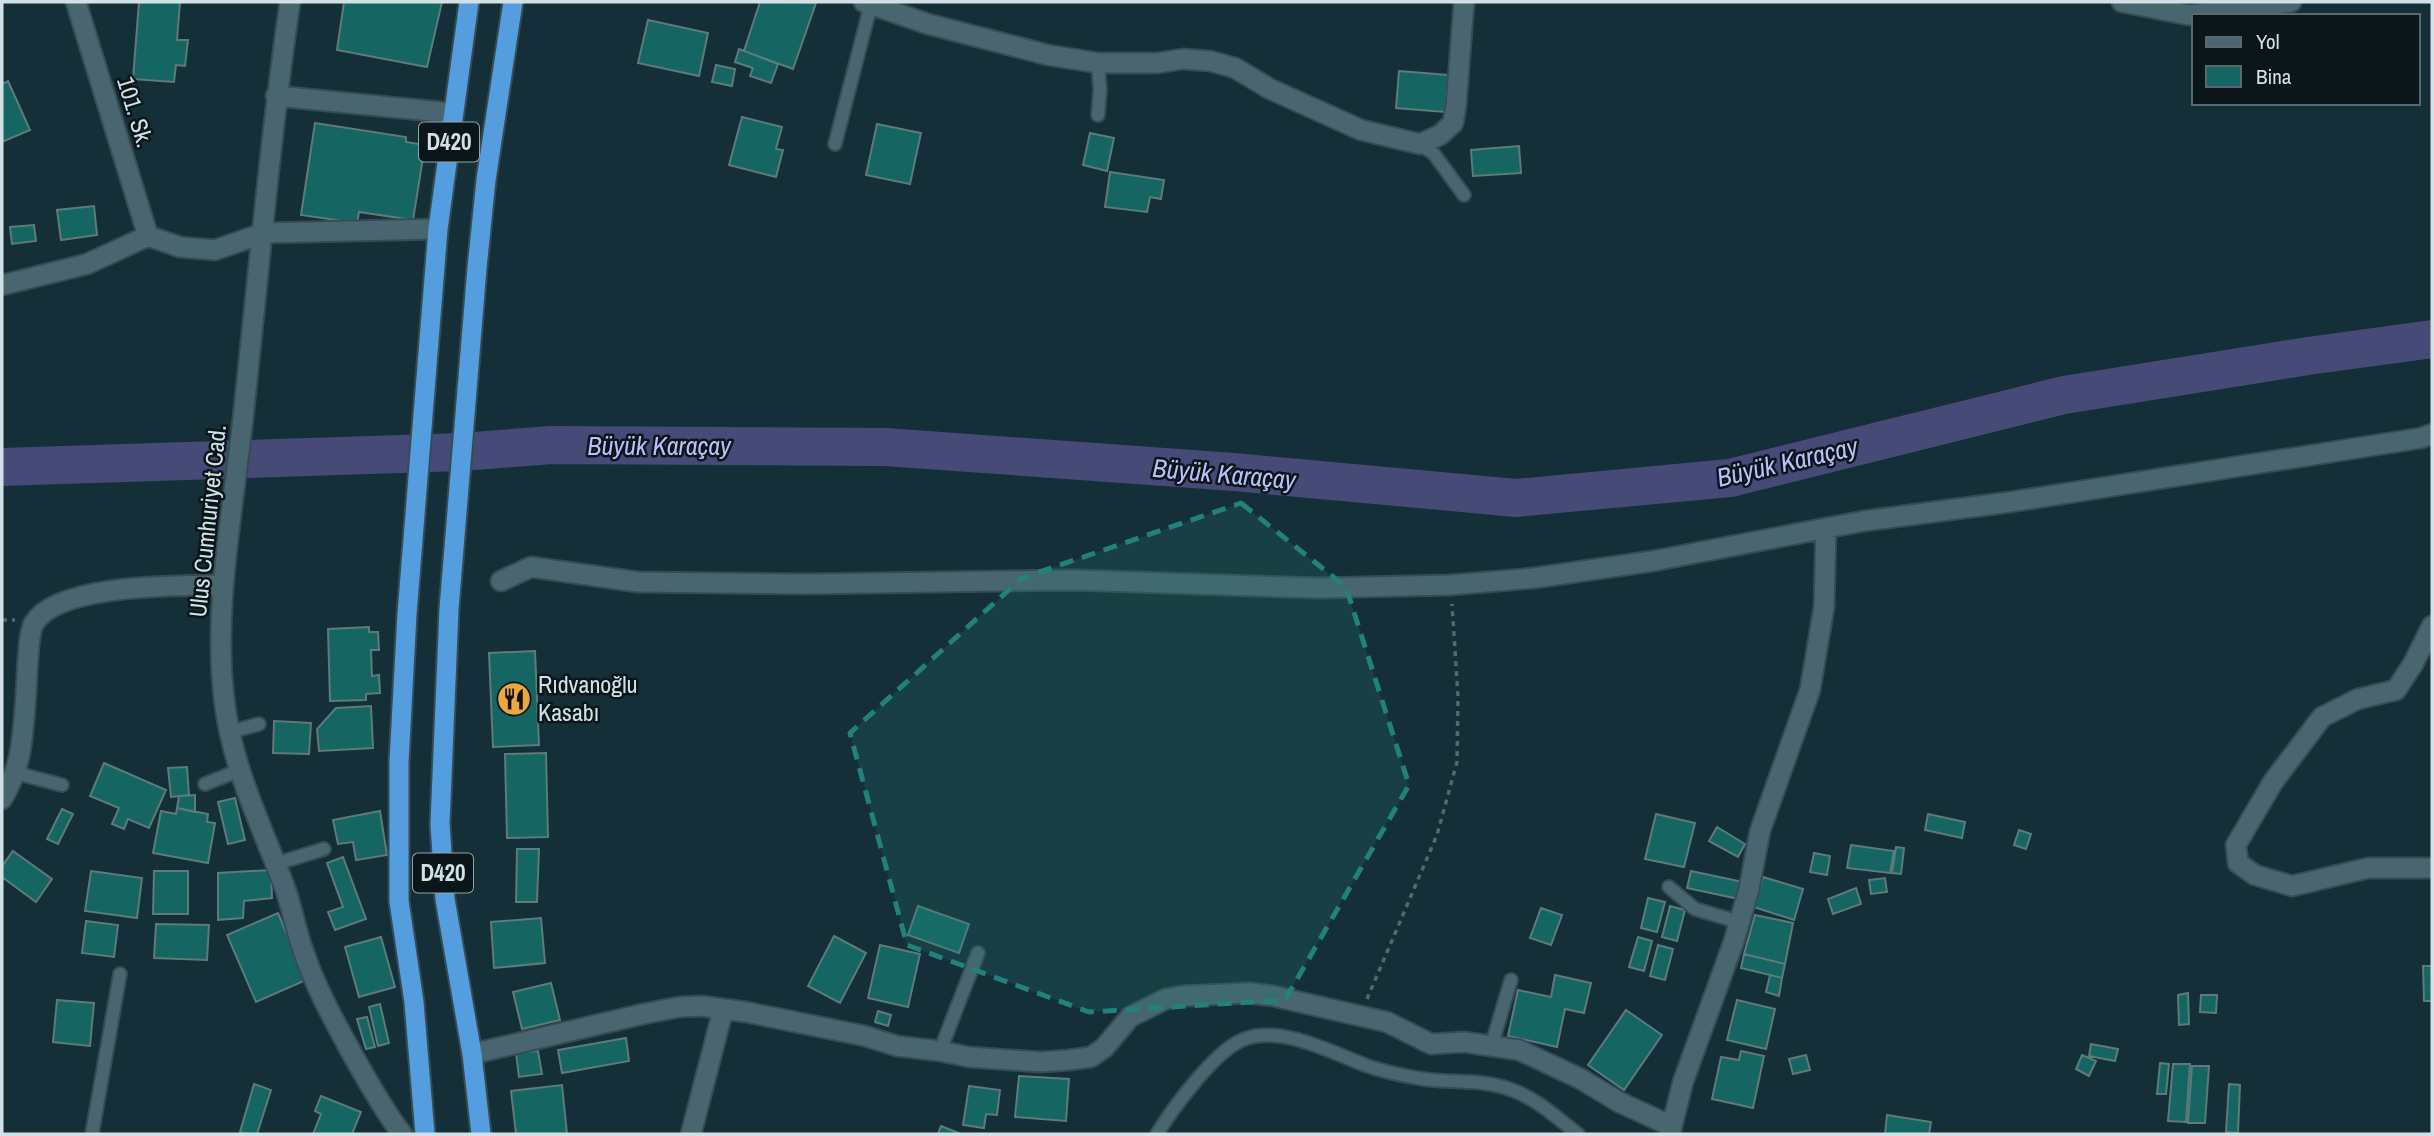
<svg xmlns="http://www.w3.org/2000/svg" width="2434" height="1136" font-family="'Archivo Narrow',sans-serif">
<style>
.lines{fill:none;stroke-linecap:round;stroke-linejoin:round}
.river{stroke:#454a76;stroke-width:38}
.building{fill:#156663;stroke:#5c7b79;stroke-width:2}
.service-casing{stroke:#364c53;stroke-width:16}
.minor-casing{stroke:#364c53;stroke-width:23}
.trunk-casing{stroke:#364c53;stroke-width:23}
.path{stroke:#516970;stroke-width:3.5;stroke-dasharray:5 5;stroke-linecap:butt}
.service{stroke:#49656f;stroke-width:12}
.minor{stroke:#49656f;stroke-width:19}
.trunk{stroke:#549ddf;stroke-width:19}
.marked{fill:#22817a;fill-opacity:0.2;stroke:#22817a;stroke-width:5;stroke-dasharray:14 9;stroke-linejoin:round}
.labels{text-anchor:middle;stroke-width:5;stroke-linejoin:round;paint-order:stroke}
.shield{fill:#0a1619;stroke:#95a4a8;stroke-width:2}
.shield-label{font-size:23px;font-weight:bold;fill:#d1e1e6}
.street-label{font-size:24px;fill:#d1e1e6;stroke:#0a1619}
.poi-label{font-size:24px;fill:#d1e1e6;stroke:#0a1619;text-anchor:start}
.water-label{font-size:26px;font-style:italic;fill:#b9c0fb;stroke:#0a1619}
</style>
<rect width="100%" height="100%" fill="#142f38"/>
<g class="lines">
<path class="river" d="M2 467 462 452 551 445 885 447 1234 472 1516 498 1730 478 2064 395 2308 356 2432 339"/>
</g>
<path class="building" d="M139 2H180L177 40H188L185 66 176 65 174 82 133 79Z
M344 2H442L427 67 337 50Z
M760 2 816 3 793 69 744 51Z
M648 20 708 33 699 76 638 63Z
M739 49 778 64 771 83 750 76 753 68 735 62Z
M716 65 735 69 732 86 712 82Z
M1399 71 1448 75 1445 112 1396 108Z
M8 81 30 130 2 142V84Z
M742 117 782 127 776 149 783 150 776 177 729 165Z
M315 123 406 137V142L425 145 413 220 359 212 357 223 301 215Z
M877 124 921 133 910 184 866 175Z
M1090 133 1114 138 1107 171 1083 165Z
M1519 146 1521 173 1473 176 1471 150Z
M1110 172 1164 180 1161 199 1150 197 1147 212 1105 207Z
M94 206 97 235 61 240 57 210Z
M34 225 36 241 12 244 10 227Z
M369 627V632H378L379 650H371L372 676 379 675 380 693 366 694V700L330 701 328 629Z
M535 651 539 745 493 747 489 653Z
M371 706 373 748 319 751 317 729 336 708Z
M274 721 311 723 309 754 273 753Z
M546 753 548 837 507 838 505 754Z
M104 763 166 790 149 828 128 819 124 829 112 824 119 808 90 796Z
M187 767 189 795 171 797 168 768Z
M195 795V812L177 808 179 796Z
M235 798 245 840 228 844 218 802Z
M177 808 208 814 207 822 215 823 208 863 153 853 161 811 176 814Z
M62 809 73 814 58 844 47 839Z
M380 811 387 855 356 860 353 842 338 844 333 820Z
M1656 814 1695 823 1684 867 1645 859Z
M1928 814 1965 822 1962 838 1925 830Z
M1717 827 1745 844 1738 857 1709 841Z
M2019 830 2031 834 2026 849 2014 845Z
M1851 845 1894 851 1890 873 1847 868Z
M1896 847 1904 848 1901 874 1892 873Z
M517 849H539L537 902H516Z
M13 851 52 879 36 902 2 877V866Z
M1814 853 1830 856 1827 875 1810 872Z
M343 857 366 919 335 930 328 912 343 907 327 863Z
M271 870 272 898 244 901 243 918 218 920V873Z
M91 871 142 878 137 918 85 911Z
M154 871H188V914H153Z
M1691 871 1743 882 1739 899 1687 888Z
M1763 877 1803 889 1794 920 1754 907Z
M1885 878 1887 892 1871 894 1869 880Z
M1856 888 1861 904 1833 914 1828 899Z
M1648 898 1665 902 1657 932 1641 928Z
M918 906 969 924 959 953 908 935Z
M1670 906 1685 910 1677 941 1662 937Z
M1541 908 1562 915 1551 945 1530 938Z
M278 913 306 980 256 1002 227 935Z
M1755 915 1793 923 1785 964 1744 954Z
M541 918 545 963 494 968 491 922Z
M86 921 118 925 114 957 82 953Z
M156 924 209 925 207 960 154 958Z
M834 936 866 953 840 1003 808 986Z
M381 937 395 987 359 997 345 947Z
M1638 937 1652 941 1644 971 1629 967Z
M880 945 920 954 908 1007 868 998Z
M1658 945 1673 949 1665 980 1650 976Z
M1744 954 1785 964 1782 978 1741 968Z
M2423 966H2432V1001H2424Z
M1555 975 1591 983 1584 1013 1565 1009 1557 1047 1508 1036 1518 990 1551 997Z
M1770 975 1782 978 1779 996 1766 992Z
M551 983 560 1020 522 1029 513 992Z
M2188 993 2189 1024 2179 1025 2178 995Z
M2201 995H2217L2216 1013 2200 1012Z
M57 1000 94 1003 90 1046 53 1042Z
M1737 1000 1775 1009 1766 1049 1727 1040Z
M380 1004 389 1043 378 1046 369 1007Z
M1626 1010 1662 1035 1624 1090 1588 1065Z
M878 1011 891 1015 888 1026 875 1022Z
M367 1017 375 1047 366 1049 357 1019Z
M626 1038 629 1061 562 1073 558 1050Z
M2091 1044 2118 1049 2115 1061 2089 1056Z
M538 1051 542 1074 519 1077 516 1053Z
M1741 1051 1764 1056 1753 1108 1712 1099 1721 1057 1739 1060Z
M1806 1055 1810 1070 1793 1074 1789 1059Z
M2082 1055 2096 1061 2089 1076 2076 1069Z
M2160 1063 2169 1064 2166 1094H2157Z
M2173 1064H2190L2186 1122 2168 1121Z
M2192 1066H2209L2205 1123H2188Z
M1019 1076 1069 1079 1066 1121 1015 1117Z
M254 1084 271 1090 257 1134H249L240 1132Z
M2229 1084 2240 1085 2238 1133 2226 1132Z
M562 1085 567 1134H516L511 1091Z
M969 1086 1000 1090 997 1115 986 1114 984 1128 963 1125Z
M321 1096 361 1112 352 1134H313L321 1114 315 1111Z
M1887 1115 1931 1122 1929 1134H1885Z
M941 1126 961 1134H938Z"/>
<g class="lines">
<g class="service-casing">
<path id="service" d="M1098 115 1100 90 1098 63
M835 144 871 4
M1420 144 1434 154 1464 195
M230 732 259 724
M16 773 62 785
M205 784 240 770
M275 864 324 849
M1669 887 1695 909 1739 922
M1492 1044 1511 980
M940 1051 978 953
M92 1134 120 974
M1157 1134C1173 1108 1214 1052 1242 1040 1279 1024 1331 1052 1365 1065 1380 1071 1401 1075 1417 1078 1449 1084 1481 1078 1512 1090 1537 1099 1557 1118 1578 1134"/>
</g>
<g class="minor-casing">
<path id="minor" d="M76 2 148 236
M290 2C270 140 258 279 243 418 233 512 212 612 225 706 233 767 260 823 282 880 292 904 295 929 304 953 317 991 336 1024 355 1059 370 1085 384 1111 402 1134
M864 2 928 24 1048 55 1098 63H1157L1183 59 1210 61 1235 68 1270 89 1361 130 1420 144 1440 135 1453 123 1456 106 1464 2
M2122 2 2189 15 2291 2
M276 96 452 113
M2 285 87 264 148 236 180 247 215 250 264 233 438 229
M501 581 531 567 638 582 807 584 1074 580 1318 588 1450 585 1534 578 1653 561 1864 521 2010 502 2421 438 2432 434
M2432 626 2413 664 2396 690 2358 699 2322 717 2273 782 2236 845 2238 863 2255 875 2292 886 2368 868H2432
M2 799C21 768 22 743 25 708 27 691 27 634 34 623 59 583 179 586 222 585
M472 1054 643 1014 679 1007 701 1006 746 1012 865 1036 897 1046 940 1051 969 1057 1041 1062 1069 1060 1091 1057 1104 1048 1130 1017 1166 999 1182 996 1249 993 1273 996 1387 1022 1431 1044 1464 1042 1519 1050 1581 1079 1619 1102 1671 1126
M691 1134 723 1010
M1670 1134 1683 1082 1734 941 1749 889 1760 831 1810 690 1824 607 1826 528"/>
</g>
<g class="trunk-casing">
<path id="trunk" d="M425 1134 414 1002 399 901V762L407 614 438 229 469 2
M481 1134 472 1054 445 899 440 824 449 609 477 268 486 180 513 2"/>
</g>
<path class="path" d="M2 620H15
M1367 999 1437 835 1457 762 1458 696 1452 604"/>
<use href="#service" class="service"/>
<use href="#minor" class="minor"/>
<use href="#trunk" class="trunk"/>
</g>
<path class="marked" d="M1241 503 1346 587 1409 785 1285 1000 1089 1012 907 945 850 733 1022 578Z"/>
<defs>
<g id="restaurant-disc" transform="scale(1.75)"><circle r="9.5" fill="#eea73d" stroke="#0a1619"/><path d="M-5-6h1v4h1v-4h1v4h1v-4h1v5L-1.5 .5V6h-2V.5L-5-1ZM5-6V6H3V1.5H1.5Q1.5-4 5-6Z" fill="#111"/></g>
</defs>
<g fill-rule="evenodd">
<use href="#restaurant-disc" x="514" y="699"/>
</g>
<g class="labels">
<g class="shield">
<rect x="419" y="122.5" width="60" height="39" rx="5"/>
<rect x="413" y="853.5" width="60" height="39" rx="5"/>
</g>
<g class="shield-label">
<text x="449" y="150">D420</text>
<text x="443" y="881">D420</text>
</g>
<g class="street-label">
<text transform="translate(135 112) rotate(73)" y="8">101. Sk.</text>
<text transform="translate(208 521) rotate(-84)" y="8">Ulus Cumhuriyet Cad.</text>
</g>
<g class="poi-label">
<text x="538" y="693">Rıdvanoğlu<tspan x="538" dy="28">Kasabı</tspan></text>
</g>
<g class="water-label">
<text x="659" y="455">Büyük Karaçay</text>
<text transform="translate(1787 462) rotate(-13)" y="9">Büyük Karaçay</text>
<text transform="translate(1224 474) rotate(5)" y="9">Büyük Karaçay</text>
</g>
</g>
<rect width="2434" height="1136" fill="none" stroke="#d1e1e6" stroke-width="7"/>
<rect x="2192" y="14" width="228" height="91" fill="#0a1619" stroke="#5a676b" stroke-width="2"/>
<rect x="2206" y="37" width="35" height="10" fill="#49656f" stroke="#5a676b" stroke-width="2"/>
<text x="2256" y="49" font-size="21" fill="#d1e1e6">Yol</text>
<rect x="2206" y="66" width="35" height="21" fill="#156663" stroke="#5a676b" stroke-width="2"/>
<text x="2256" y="84" font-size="21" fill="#d1e1e6">Bina</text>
</svg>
